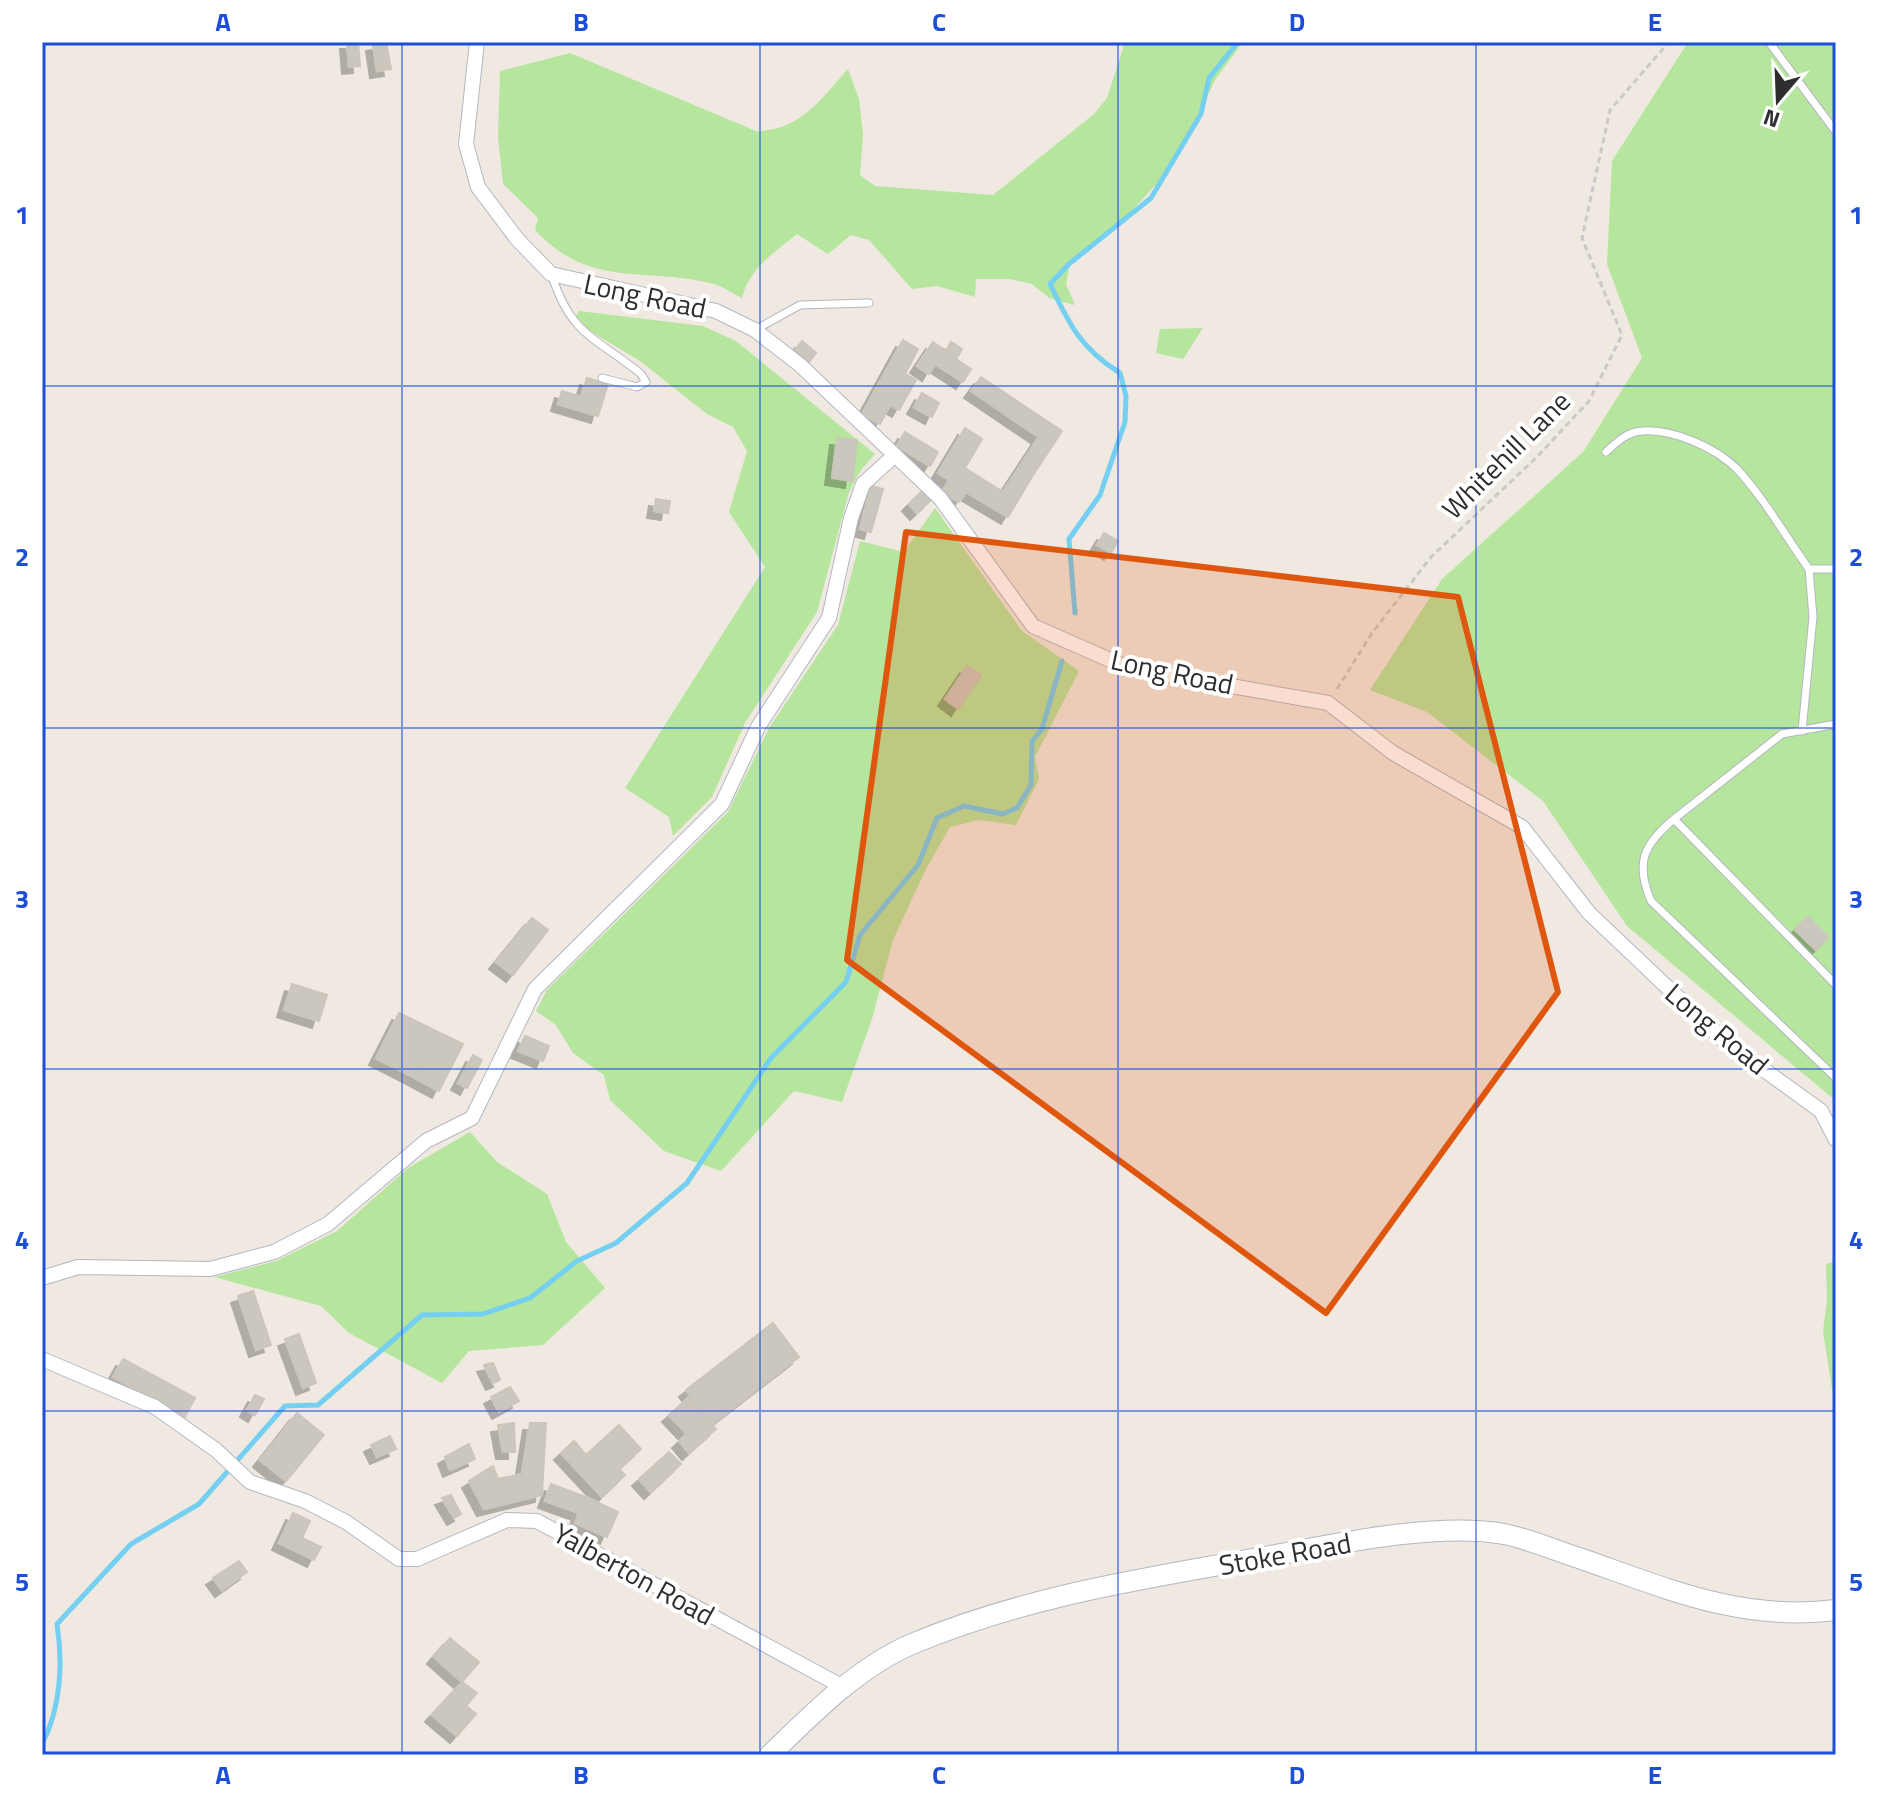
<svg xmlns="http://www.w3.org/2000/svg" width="1878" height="1797" font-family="'Titillium Web',sans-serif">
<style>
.green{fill:#b6e59e}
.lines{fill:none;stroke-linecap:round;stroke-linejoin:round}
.stream{stroke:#75cff0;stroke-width:5}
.building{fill:#cbc7bf;stroke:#cbc5ba;stroke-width:2;filter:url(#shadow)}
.lane-casing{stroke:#b4b7c1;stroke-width:9}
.street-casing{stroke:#b4b7c1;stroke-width:16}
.secondary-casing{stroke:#b4b7c1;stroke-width:22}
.path{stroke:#c9c9c9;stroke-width:3;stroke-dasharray:6 4;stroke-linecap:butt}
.lane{stroke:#fff;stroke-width:7}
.street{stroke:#fff;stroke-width:14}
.secondary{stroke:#fff;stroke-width:20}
.marked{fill:#df570e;fill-opacity:0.2;stroke:#df570e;stroke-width:6;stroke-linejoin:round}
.grid{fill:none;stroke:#1d4ed8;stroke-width:2;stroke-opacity:0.55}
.labels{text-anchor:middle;stroke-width:8;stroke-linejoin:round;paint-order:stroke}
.street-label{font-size:28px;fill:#2e2e2e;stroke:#fff}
.neatline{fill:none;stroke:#1d4ed8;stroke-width:3}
.grid-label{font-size:26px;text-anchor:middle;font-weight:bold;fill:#1d4ed8}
</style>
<defs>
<filter id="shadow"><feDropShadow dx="-7" dy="7" stdDeviation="0" flood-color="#0004"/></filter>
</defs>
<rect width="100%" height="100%" fill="#efe9e1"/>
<path class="green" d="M1125 42H1243L1215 80 1192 128 1163 177 1127 216 1070 263 1066 284 1075 305 1049 298 1032 284 1009 279H976L975 297 937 286 912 289 869 240 851 235 828 254 797 234C775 252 749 268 742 298 733 294 724 287 714 284 644 266 591 290 535 230L538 218 503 184 498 137 500 71 570 53 756 131C800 131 821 99 848 69L859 99 863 134 860 175 875 186 993 195 1094 114 1107 98Z
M1688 42H1836V1101L1627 926 1543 801 1427 712 1370 690 1442 579 1583 452 1642 358 1607 264 1612 161Z
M579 311 703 326 736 341 875 454 861 470 849 492 817 612 745 723 712 797 673 836 669 817 625 788 765 567 729 512 747 451 733 427 707 414 640 361 590 331 576 316Z
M1203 328 1183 359 1156 353 1160 329Z
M935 508 1022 631 1079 671 1035 757 1039 779 1016 825 978 820 950 827 925 871 893 940 872 1019 842 1102 794 1091 721 1171 664 1151 610 1100 604 1075 573 1053 556 1025 536 1011 547 990 728 812 769 728 838 625 860 541 904 552Z
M470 1132 497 1162 547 1194 566 1242 605 1288 543 1345 469 1351 442 1383 349 1333 321 1306 214 1277 276 1261 337 1231 408 1168Z
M1836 1261V1396L1832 1389 1823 1331 1827 1301 1826 1264Z"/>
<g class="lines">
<path class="stream" d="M1075 613 1069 539 1100 495 1125 422 1126 396 1120 373C1081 349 1069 324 1050 284L1069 264 1151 198 1201 114 1209 78 1238 42
M42 1744C61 1708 63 1663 57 1624L131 1544 199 1504 285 1406 318 1405 422 1315 483 1314 530 1298 577 1261 616 1243 687 1183 771 1058 846 982 860 935 918 865 937 818 964 806 1003 814 1017 808 1031 785 1032 741 1042 729 1062 661"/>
</g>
<path class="building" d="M347 42H358L360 66 349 67Z
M386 42 391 69 377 71 373 44Z
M903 340 918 349 905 374 916 380 899 410 890 405 880 424 862 414Z
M802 341 816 353 809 362 795 350Z
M933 342 946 351 951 342 962 349 956 359 971 369 963 382 935 364 929 374 917 366Z
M981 377 1062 431 1033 475 1020 466 1039 437 971 391Z
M587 378 608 384 598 416 558 404 562 391 581 397Z
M922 393 939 403 932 417 914 407Z
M965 428 982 439 965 468 1003 492 1020 466 1033 475 1008 517 966 492 959 502 942 492 949 480 938 473Z
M905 432 938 452 930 466 897 446Z
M837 438 857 440 852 481 832 478Z
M871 486 883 489 871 532 860 529Z
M922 491 931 500 917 513 909 504Z
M656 499 670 501 668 513 654 511Z
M1104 533 1118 541 1111 553 1097 545Z
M967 666 981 675 958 709 945 699Z
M1808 917 1828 937 1816 950 1795 930Z
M532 918 548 930 513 975 496 962Z
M292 984 327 995 319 1021 284 1010Z
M399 1013 438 1032 415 1078 376 1058Z
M438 1032 463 1044 439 1091 415 1078Z
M525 1036 549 1046 543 1061 518 1051Z
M473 1055 482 1060 467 1088 458 1083Z
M253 1291 271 1345 256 1350 238 1296Z
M773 1323 799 1357 712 1424 686 1390Z
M299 1334 316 1383 303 1388 285 1339Z
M123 1359 195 1398 185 1417 113 1377Z
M493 1363 500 1380 493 1383 484 1365Z
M510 1387 519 1401 499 1412 491 1397Z
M255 1395 264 1399 255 1415 247 1410Z
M688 1398 716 1429 689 1453 679 1441 687 1434 669 1415Z
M297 1413 324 1435 286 1481 260 1460Z
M514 1423 515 1452H503L498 1425Z
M530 1423H546L542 1495 484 1509 469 1481 493 1466 498 1479 522 1474Z
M619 1425 641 1449 619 1469 625 1475 602 1497 561 1453 574 1441 586 1455Z
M390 1436 396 1449 377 1457 371 1445Z
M469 1444 475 1459 450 1470 445 1457Z
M669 1452 681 1464 651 1492 639 1479Z
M551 1484 586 1497 579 1513 545 1501Z
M451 1495 461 1514 454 1518 442 1498Z
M586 1497 618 1512 607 1537 575 1523Z
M293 1513 310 1521 302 1538 321 1547 314 1560 279 1543Z
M239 1561 247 1572 222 1590 213 1578Z
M450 1638 479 1662 462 1682 434 1657Z
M462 1682 477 1693 466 1706 476 1714 457 1736 432 1715Z"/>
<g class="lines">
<g class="lane-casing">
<path id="lane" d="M1769 42 1836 132
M552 276C572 337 596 337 641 374L646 382 637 387 602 378
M755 330 800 305 869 303
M1606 452C1617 442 1627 432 1642 431 1672 428 1716 448 1737 469 1764 498 1786 537 1809 569H1836
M1836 724 1782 734 1674 819 1836 985
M1802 731 1813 617 1809 569
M1674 819C1643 845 1635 863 1651 901L1836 1078"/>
</g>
<g class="street-casing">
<path id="street" d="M477 42 466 144 478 187 517 239 551 274 716 311 755 330 800 365 940 498 1033 626 1128 668 1328 703 1393 753 1522 827 1589 913 1724 1041 1821 1111 1836 1140
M42 1278 78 1267 210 1269 274 1252 328 1224 426 1141 472 1118 535 989 722 804 758 727 829 618 851 518 863 484 895 455
M42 1359 155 1407 216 1450 250 1482 305 1501 346 1522 399 1559H417L507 1520 537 1521 843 1687"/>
</g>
<g class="secondary-casing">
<path id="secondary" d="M770 1755C812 1714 858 1667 912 1644 1028 1595 1153 1577 1276 1555 1340 1543 1440 1522 1504 1534 1529 1539 1554 1550 1579 1558 1666 1588 1741 1622 1836 1610"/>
</g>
<path class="path" d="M1337 689 1372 633 1431 557 1537 457 1589 401 1622 335 1582 238 1610 110 1669 42"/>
<use href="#lane" class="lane"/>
<use href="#street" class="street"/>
<use href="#secondary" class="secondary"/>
</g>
<path class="marked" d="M906 532 1458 597 1558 992 1326 1313 847 960Z"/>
<path class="grid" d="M402 42V1755M760 42V1755M1118 42V1755M1476 42V1755M42 386H1836M42 728H1836M42 1069H1836M42 1411H1836"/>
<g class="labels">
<g class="street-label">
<text transform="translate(645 296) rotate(12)" y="10">Long Road</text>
<text transform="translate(1506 455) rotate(-45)" y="10">Whitehill Lane</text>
<text transform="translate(1172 672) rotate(12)" y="10">Long Road</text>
<text transform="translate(1717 1029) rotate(40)" y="10">Long Road</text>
<text transform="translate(1285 1554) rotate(-10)" y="10">Stoke Road</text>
<text transform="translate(634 1574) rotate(29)" y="10">Yalberton Road</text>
</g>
</g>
<rect width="1878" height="1797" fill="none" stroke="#ffffff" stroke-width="88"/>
<g transform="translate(1778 100) rotate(199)" stroke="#ffffff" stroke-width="6" paint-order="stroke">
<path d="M0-6L14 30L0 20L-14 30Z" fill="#2e2e2e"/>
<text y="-12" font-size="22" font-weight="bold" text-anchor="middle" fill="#2e2e2e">N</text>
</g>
<rect x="44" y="44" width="1790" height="1709" class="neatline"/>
<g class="grid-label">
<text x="223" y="31">A</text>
<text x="581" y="31">B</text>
<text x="939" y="31">C</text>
<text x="1297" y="31">D</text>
<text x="1655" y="31">E</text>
<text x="22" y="224">1</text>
<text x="1856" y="224">1</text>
<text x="22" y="566">2</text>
<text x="1856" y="566">2</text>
<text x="22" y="908">3</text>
<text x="1856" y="908">3</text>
<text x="22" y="1249">4</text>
<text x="1856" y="1249">4</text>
<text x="22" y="1591">5</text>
<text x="1856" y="1591">5</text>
<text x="223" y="1784">A</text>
<text x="581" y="1784">B</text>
<text x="939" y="1784">C</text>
<text x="1297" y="1784">D</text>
<text x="1655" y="1784">E</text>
</g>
</svg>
